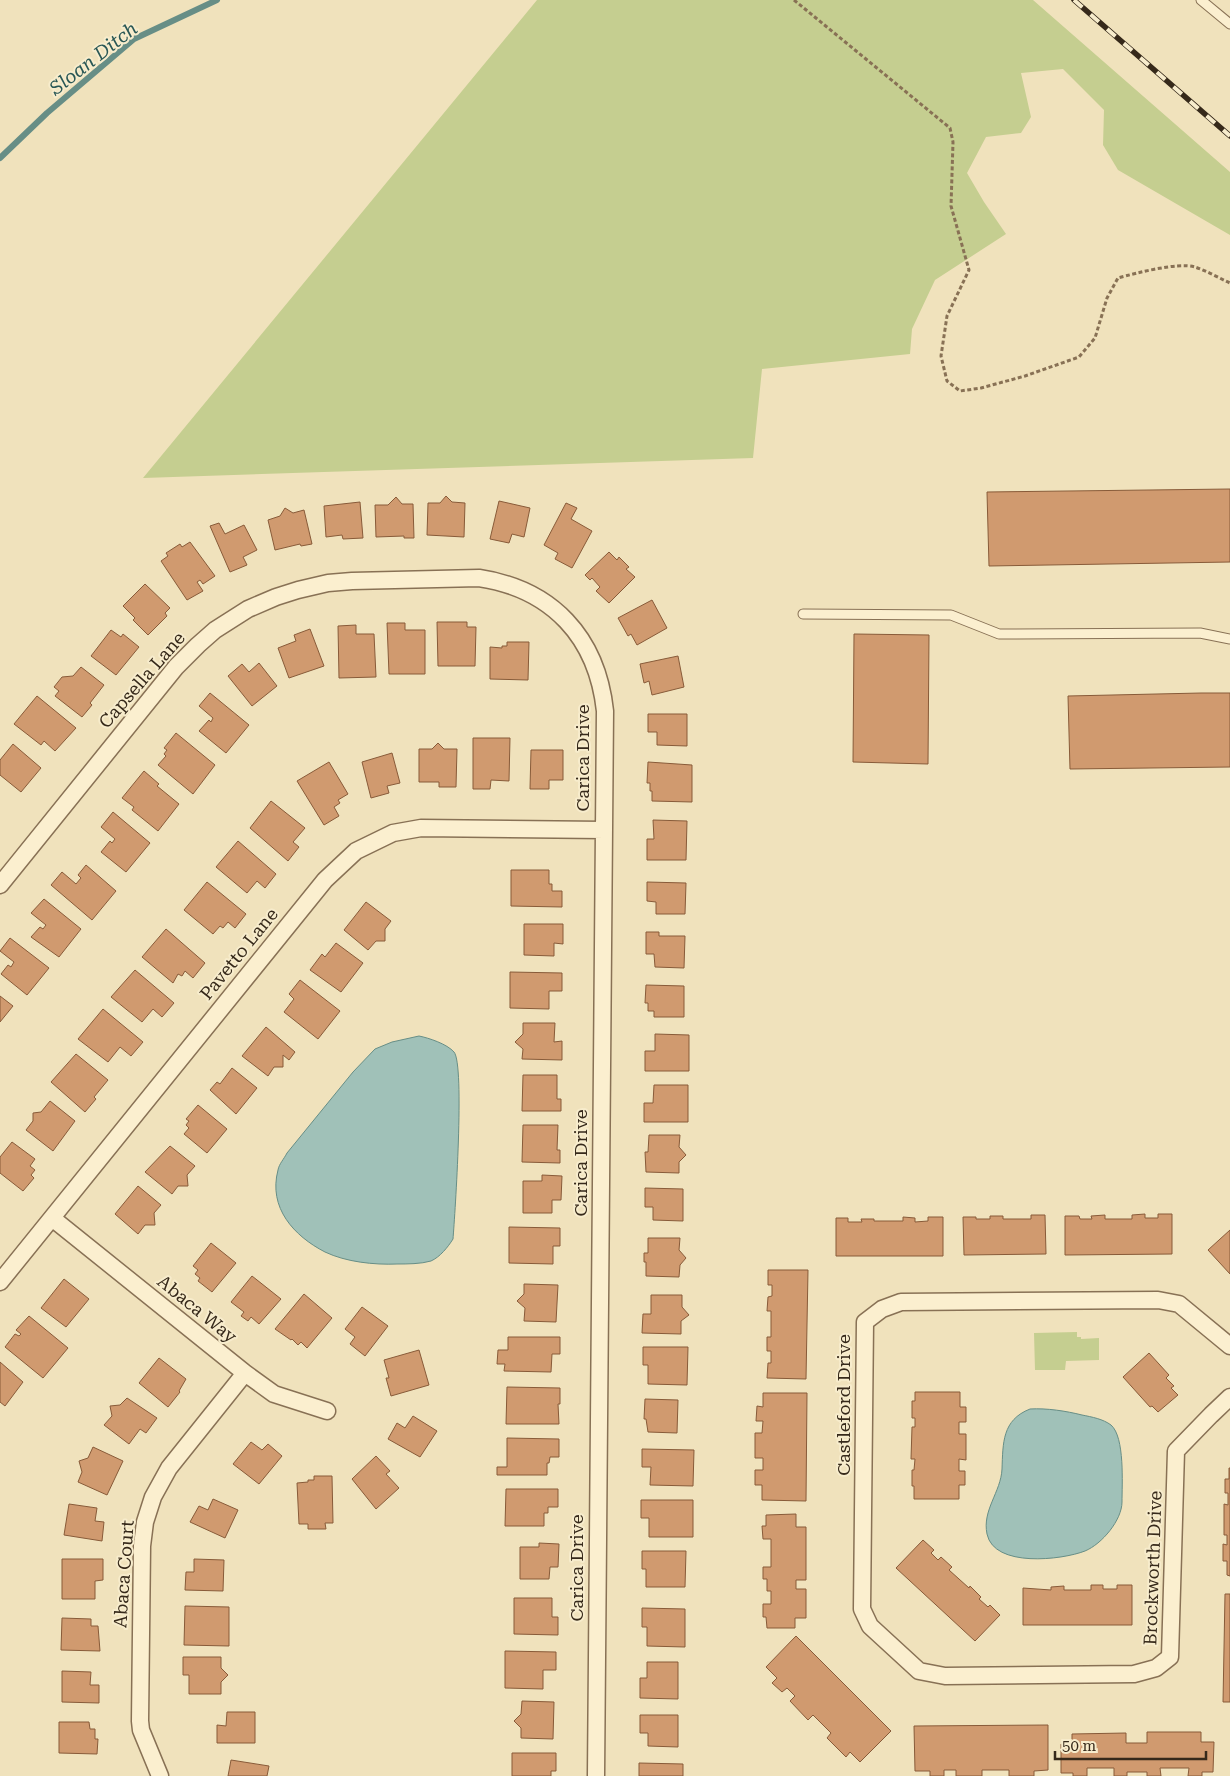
<svg xmlns="http://www.w3.org/2000/svg" width="1230" height="1776" font-family="'Roboto Serif',serif">
<style>
.green{fill:#c5ce90}
.water{fill:#a0c1b8;stroke:#678e86}
.lines{fill:none;stroke-linecap:round;stroke-linejoin:round}
.stream{stroke:#678e86;stroke-width:6}
.building{fill:#d09a6f;stroke:#885b39}
.service-casing{stroke:#887155;stroke-width:11}
.minor-casing{stroke:#887155;stroke-width:19}
.path{stroke:#887155;stroke-width:3;stroke-dasharray:4 2.5;stroke-linecap:butt}
.service{stroke:#fbefcf;stroke-width:9}
.minor{stroke:#fbefcf;stroke-width:16}
.rail-casing{stroke:#36291a;stroke-width:5.5}
.rail{stroke:#f7eccc;stroke-width:4;stroke-dasharray:11;stroke-linecap:butt}
.labels{text-anchor:middle;stroke-width:4;stroke-linejoin:round;paint-order:stroke}
.street-label{font-size:18px;fill:#36291a;stroke:#f7eccc}
.water-label{font-size:19px;font-style:italic;fill:#295755;stroke:#f7eccc}
</style>
<rect width="100%" height="100%" fill="#f0e2bc"/>
<path class="green" d="M537 0H1033L1230 172V235L1118 170 1103 145 1104 110 1063 69 1021 73 1031 117 1021 133 986 137 967 173 984 202 1006 234 935 280 912 329 910 354 762 369 753 458 143 478Z
M1077 1332V1337H1081V1339L1099 1338V1360L1066 1361 1065 1370H1035L1034 1333Z"/>
<path class="water" d="M419 1036C429 1038 447 1044 454 1052 465 1065 455 1214 453 1239 448 1247 440 1257 431 1261 421 1264 407 1264 397 1264 374 1265 346 1262 325 1252 294 1236 268 1208 278 1170 279 1164 284 1159 287 1153L353 1072 375 1049 392 1042Z
M1030 1409C1047 1408 1066 1411 1082 1415 1092 1417 1103 1419 1111 1425 1125 1437 1122 1484 1122 1502 1122 1520 1102 1544 1085 1551 1062 1560 994 1568 987 1534 982 1510 1001 1492 1002 1469 1003 1443 1002 1420 1030 1409Z"/>
<g class="lines">
<path class="stream" d="M0 158 47 113 134 39 217 0"/>
</g>
<path class="building" d="M1230 489V562L989 566 987 492Z
M446 496 452 502 465 503 464 537 427 535 428 503H440Z
M396 497 402 504H413L414 538H404V536L376 537 375 505H388Z
M499 501 530 508 524 537 512 534 509 543 490 539Z
M360 502 363 538 343 539 342 535 326 537 324 506Z
M566 503 577 508 571 519 592 531 572 568 555 559 558 553 544 545Z
M285 508 293 513 304 510 312 544 301 546 300 544 275 550 268 520 280 516Z
M219 523 225 534 244 525 257 550 243 557 247 565 230 572 210 526Z
M190 542 215 576 203 584 200 580 197 582 203 591 187 600 161 561 168 556 166 553 180 544 182 547Z
M609 552 617 560 619 557 629 567 626 569 635 577 609 603 596 591 600 587 592 578 590 580 585 575Z
M145 584 170 608 165 613 167 616 148 635 133 620 135 618 123 606Z
M652 600 667 628 637 645 631 634 628 636 618 618Z
M437 622H467V627H476L475 666H438Z
M387 623H405V630H425V674H389Z
M356 625V634H374L376 677 339 678 338 626Z
M310 629 324 666 289 678 278 648 296 641 294 635Z
M111 630 121 637 123 634 139 647 116 675 91 656Z
M854 634 929 635 928 764 853 762Z
M507 642H529L528 680 490 679V647L502 648V646H507Z
M678 656 684 687 652 695 649 681 644 683 640 664Z
M259 663 277 686 252 706 228 676 242 664 249 672Z
M81 667 104 685 90 703 92 705 82 717 55 696 59 691 54 687 62 677 73 676Z
M210 693 249 725 226 753 199 731 209 720 211 722 213 718 199 706Z
M1201 693H1230V767L1070 769 1068 696Z
M37 696 76 728 55 751 44 741 41 745 14 724Z
M648 714H687V746L657 745V732H648Z
M176 733 215 765 193 794 158 765 166 756 164 754 167 750 164 748Z
M473 738H510L509 781 491 780 490 789H473Z
M438 743 444 749H457L456 787H439V782H419V749H432Z
M13 744 41 768 21 792 0 775V760Z
M531 750H563V780H549V789H530Z
M392 753 400 783 387 786 389 793 371 798 362 762Z
M329 762 348 794 338 800 340 803 334 807 339 816 324 825 297 781Z
M648 762 692 765V802L652 801V791H650V783H647Z
M144 771 159 784 157 786 179 804 158 831 132 810 134 807 122 798Z
M271 801 305 828 293 842 299 847 288 861 250 828Z
M113 812 150 843 126 872 101 852 110 841 112 843 115 839 101 827Z
M653 820 687 821 686 860H647V839H654Z
M238 841 276 874 265 888 257 881 247 893 216 867Z
M86 865 116 891 92 920 51 885 62 872 76 884 81 878 78 875Z
M511 870H549V884H552V891H562V907L511 906Z
M207 882 246 914 235 928 228 922 223 928 220 926 213 934 184 910Z
M647 882 686 883 685 914H656V902L647 901Z
M44 899 81 929 59 957 31 937 40 927 43 929 46 925 31 913Z
M366 902 391 921 385 929V941H376L368 950 344 930Z
M524 924H563V944L554 943V956L524 955Z
M166 929 205 963 193 978 185 971 182 976 178 974 173 983 142 957Z
M646 932H659V936H685L684 968 655 967 654 954H646Z
M10 938 49 968 27 995 1 974 8 965 11 967 14 962 0 951Z
M336 943 363 963 341 992 310 970 322 954 325 957Z
M135 970 174 1003 162 1017 153 1009 142 1022 111 997Z
M510 972 562 973V991H549V1009L510 1008Z
M300 980 340 1011 318 1039 284 1012 294 999 289 994Z
M646 985 684 986V1017H654V1011H648V1003H645Z
M0 996 13 1006 0 1022Z
M103 1009 143 1042 131 1056 120 1047 108 1062 78 1039Z
M523 1023H555L554 1042 562 1041V1060L522 1059 523 1049 515 1042 523 1034Z
M266 1027 295 1052 289 1060 283 1055V1067H274L268 1076 242 1056Z
M655 1034 689 1035V1071H645V1051H655Z
M76 1054 108 1080 94 1097 96 1099 85 1112 51 1082Z
M232 1068 257 1088 236 1114 210 1090 217 1082 220 1084Z
M523 1075H557V1099H561V1111H522Z
M654 1085H688V1122H644V1103H653Z
M50 1101 75 1121 53 1151 26 1130 33 1121V1113L41 1112Z
M198 1105 227 1129 207 1153 184 1134 189 1128 186 1125 189 1121 186 1119Z
M523 1125H558L557 1150H560V1163L522 1162Z
M649 1135H680L679 1147 686 1155 679 1162V1173L646 1172 645 1152H648Z
M12 1142 35 1159 30 1166 35 1170 31 1175 34 1178 23 1191 0 1173V1157Z
M170 1146 195 1166 187 1175 188 1186H178L172 1194 145 1172Z
M542 1175 562 1176 561 1200H552V1213H523V1181H542Z
M138 1186 161 1205 154 1213 155 1225H145L138 1234 115 1214Z
M645 1188 683 1189V1221L653 1220V1207H645Z
M1145 1214V1218H1158V1214H1172V1254L1065 1255V1216H1079L1080 1219H1092L1091 1216 1105 1215V1219H1132V1215Z
M1031 1215H1045L1046 1254 964 1255 963 1217H976V1219H990V1216H1003V1219H1031Z
M903 1217 915 1218V1222L928 1221V1217H943V1256H836V1218H848V1222H862L861 1219H874V1221H903Z
M509 1227 560 1228V1246H553V1264L509 1263Z
M1230 1230V1274L1208 1250Z
M648 1238H680L679 1250 686 1258 680 1265 679 1277 646 1276V1262H644V1253H648Z
M211 1243 236 1263 212 1292 198 1281 200 1278 195 1274 198 1270 193 1266Z
M768 1270H808L806 1379 767 1378 768 1363H771V1351H767V1337H771V1311H767L768 1297 772 1296V1285H768Z
M252 1276 281 1299 259 1324 251 1317 248 1321 241 1316 244 1312 231 1302Z
M64 1279 89 1299 66 1327 41 1308Z
M524 1284 558 1285 556 1322 524 1321 525 1308 517 1301 524 1294Z
M304 1294 332 1318 307 1348 301 1342 298 1345 292 1339 291 1340 275 1329Z
M651 1295H682V1307L689 1315 681 1321V1334L642 1333 643 1314H651Z
M362 1307 388 1326 365 1356 350 1344 355 1337 345 1329Z
M29 1316 68 1348 43 1378 5 1347 15 1334 19 1336 21 1334 16 1330Z
M508 1337H560V1354H552L551 1372 504 1371 505 1364H497L498 1350H508Z
M643 1347H688L687 1385 648 1384V1365H643Z
M419 1350 429 1385 391 1396 386 1378H389L384 1360Z
M1149 1353 1169 1375 1166 1378 1174 1386 1171 1388 1178 1395 1158 1412 1152 1406 1150 1407 1123 1377Z
M159 1358 186 1379 179 1391 180 1392 168 1407 139 1383Z
M0 1362 23 1382 5 1406 0 1402Z
M507 1387 560 1388V1404H558L559 1424H506Z
M915 1392H960V1407H966V1422H959V1434H966V1460L959 1459V1471H965V1485H959V1499H914V1486H912V1470H914L915 1459H911L912 1427H915V1418H912V1401H915Z
M763 1393H807L806 1501 762 1500V1485H755V1470H763V1458H755V1433H762L763 1421H756L757 1406 763 1407Z
M127 1398 157 1418 146 1433 140 1429 129 1444 104 1425 112 1416 110 1406 120 1405Z
M645 1399 678 1400 677 1433 648 1432 646 1419H644Z
M413 1416 437 1431 420 1457 388 1439 397 1423 405 1428Z
M507 1438 559 1439V1457H550L549 1463H547V1475H497V1467H507Z
M251 1442 262 1450 268 1444 282 1456 259 1484 233 1464Z
M93 1447 123 1461 107 1495 78 1482 82 1472 79 1461 88 1458Z
M642 1449 694 1450 693 1486 650 1485 651 1467H642Z
M376 1456 390 1471 386 1474 399 1488 376 1509 352 1479Z
M1229 1468H1230V1576L1227 1575V1561H1223V1544L1227 1545V1535H1224V1504L1228 1505V1493H1225V1479H1229Z
M314 1476H332L333 1523H325L326 1529H308V1524H299L297 1483 308 1482V1480H314Z
M506 1489H558V1507H548V1513H544V1526H505Z
M213 1499 238 1510 225 1538 190 1522 199 1506 208 1510Z
M641 1500H693V1537H649V1518H641Z
M69 1504 97 1508 95 1521 104 1522 102 1541 64 1535Z
M796 1514V1527H806V1580H796V1589H806V1618H795V1628H767L766 1617H763V1604H771V1591H767V1579H763V1567H771V1539H763L762 1526H766V1515Z
M923 1540 934 1550 931 1553 938 1560 941 1557 952 1567 949 1570 969 1588 970 1586 981 1597 979 1599 988 1607 990 1605 1000 1615 975 1641 896 1568Z
M539 1543 559 1544 558 1567H550L549 1579H520V1547H539Z
M642 1551H686L685 1587H646V1569H642Z
M62 1559H103V1580L95 1581V1599H62Z
M194 1559 224 1560 223 1591 185 1590 186 1572H194Z
M1091 1585H1103V1589H1117V1585H1132V1625H1023V1588L1051 1590V1587L1064 1586V1590H1091Z
M1225 1594H1230V1702H1223Z
M514 1598H552V1617H558V1635L514 1634Z
M185 1606 229 1607V1646L184 1645Z
M642 1608 685 1609V1647L647 1646V1627H642Z
M62 1618 91 1619V1626H98L100 1651 61 1650Z
M796 1636 891 1731 860 1762 850 1752 846 1757 827 1738 831 1733 813 1715 808 1720 790 1701 795 1696 787 1688 782 1692 772 1683 777 1678 766 1667Z
M505 1651 556 1652V1670H543V1689L505 1688Z
M183 1657H221V1668L228 1675 221 1682V1694H189V1675H183Z
M647 1662H678V1699L640 1698V1678H647Z
M62 1671 91 1672 90 1685H99V1703L62 1702Z
M522 1701 554 1702 553 1739 521 1738V1728L514 1721 521 1714Z
M227 1712H255V1743H217V1725L226 1726Z
M640 1715H678V1747L648 1746V1733H640Z
M59 1722H89L90 1729H95V1739H98L97 1754 59 1753Z
M1048 1725V1770L1034 1771V1776H1009V1770H982V1776H956V1770H944V1776H930V1771H915L914 1726Z
M1147 1732H1201V1742H1214L1213 1772H1202V1776H1188L1189 1768H1160L1161 1776H1147V1772H1127V1776H1114V1768H1087V1776H1073V1773H1061V1744H1072V1734L1126 1733V1743H1147Z
M512 1753H556V1771H551V1776H512Z
M231 1760 269 1766 267 1776H228Z
M639 1763 683 1764V1776H639Z"/>
<g class="lines">
<g class="service-casing">
<path id="service" d="M1201 0 1230 24
M803 614 951 615 999 634 1200 633 1230 639"/>
</g>
<g class="minor-casing">
<path id="minor" d="M0 885 176 667 198 645 215 630 248 609 276 597 298 590 328 583 352 581 479 578C552 589 597 637 605 711L596 1776
M52 1218 245 1373 274 1394 327 1411
M0 1282 325 880 356 851 393 833 421 828 604 830
M1230 1346 1179 1304 1158 1300 901 1302 882 1309 865 1322 862 1609 870 1626 919 1671 945 1676 1134 1674 1156 1668 1170 1657 1176 1451 1211 1415 1230 1397
M160 1776 141 1730 140 1721 142 1546 145 1522 153 1497 169 1468 245 1373"/>
</g>
<path class="path" d="M794 0 950 128 953 142 951 206 969 270 947 316 941 356 947 381 960 391 981 388 1025 376 1079 357 1095 338 1107 298 1118 278C1136 273 1178 262 1195 267 1207 271 1219 278 1230 283"/>
<use href="#service" class="service"/>
<use href="#minor" class="minor"/>
<g class="rail-casing">
<path id="rail" d="M1074 0 1230 136"/>
</g>
<use href="#rail" class="rail"/>
</g>
<g class="labels">
<g class="street-label">
<text transform="translate(142 680) rotate(-49)" y="6">Capsella Lane</text>
<text transform="translate(583 758) rotate(-90)" y="6">Carica Drive</text>
<text transform="translate(239 954) rotate(-51)" y="6">Pavetto Lane</text>
<text transform="translate(581 1163) rotate(-90)" y="6">Carica Drive</text>
<text transform="translate(197 1309) rotate(39)" y="6">Abaca Way</text>
<text transform="translate(844 1405) rotate(-90)" y="6">Castleford Drive</text>
<text transform="translate(577 1568) rotate(-90)" y="6">Carica Drive</text>
<text transform="translate(1153 1568) rotate(-88)" y="6">Brockworth Drive</text>
<text transform="translate(124 1574) rotate(-86)" y="6">Abaca Court</text>
</g>
<g class="water-label">
<text transform="translate(93 58) rotate(-38)" y="7">Sloan Ditch</text>
</g>
</g>
<path d="M1055 1751v8h151v-8" fill="none" stroke="#36291a" stroke-width="2.5"/>
<text x="1062" y="1751" font-size="15" fill="#36291a" stroke="#f7eccc" stroke-width="4" paint-order="stroke">50 m</text>
</svg>
